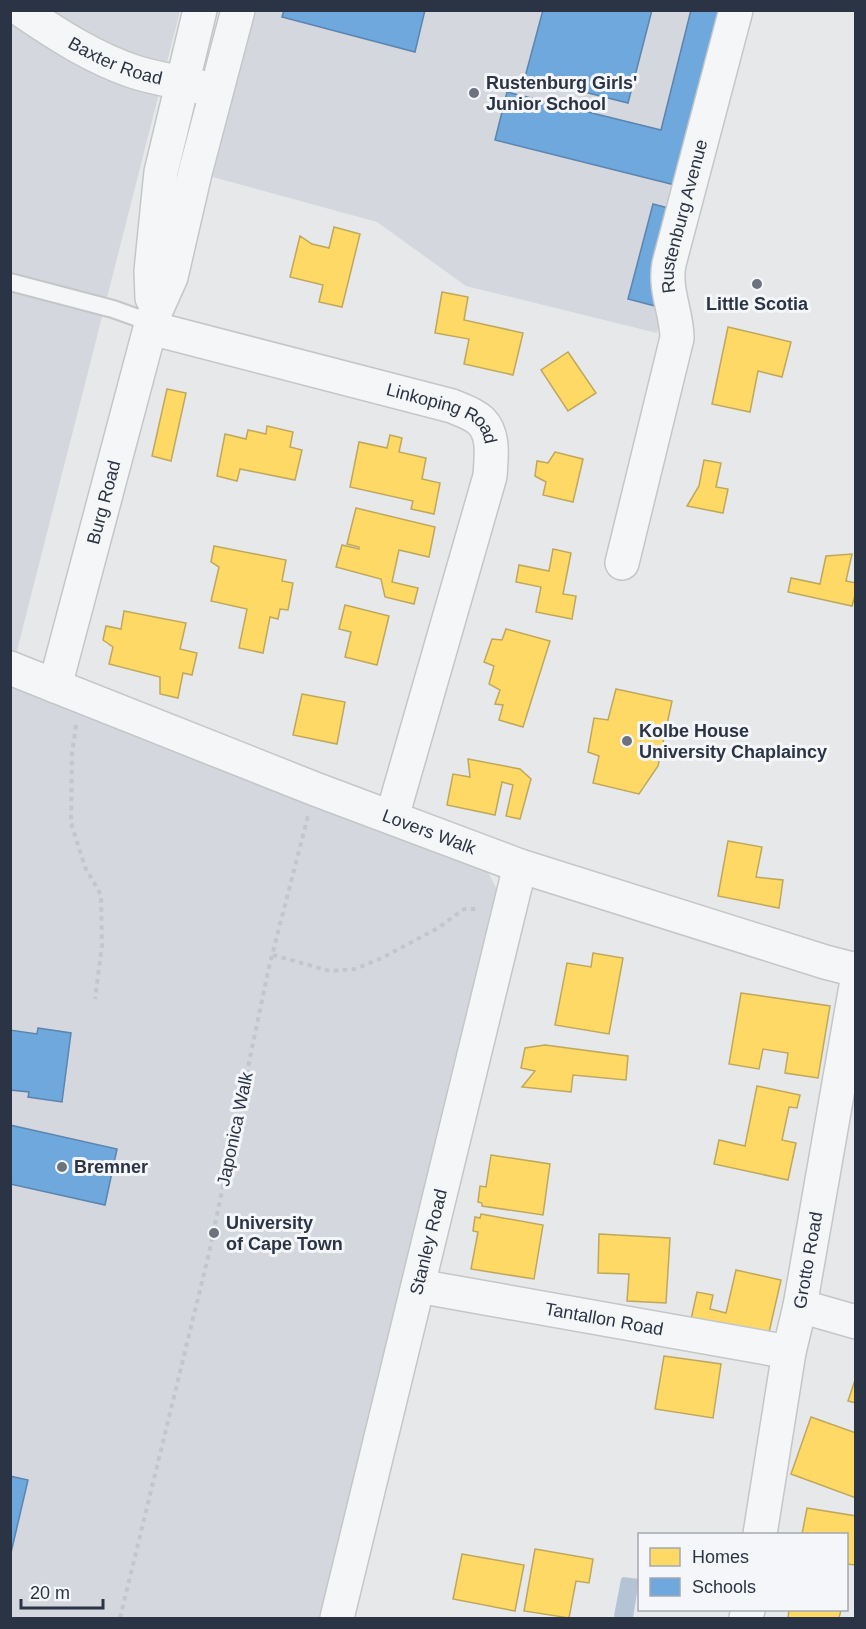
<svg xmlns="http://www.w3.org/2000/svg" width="866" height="1629" font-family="Helvetica,sans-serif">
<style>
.built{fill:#d4d7dd}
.water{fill:#b4c4d5}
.homes{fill:#ffd966;stroke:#bfa85c;stroke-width:1.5}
.schools{fill:#6fa8dc;stroke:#5b85af;stroke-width:1.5}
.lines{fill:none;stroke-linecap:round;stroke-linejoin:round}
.service-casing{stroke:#c4c6c8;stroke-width:20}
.minor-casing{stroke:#c4c6c8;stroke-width:36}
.path{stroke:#c5c6ca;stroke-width:4;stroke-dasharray:4.5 4.5;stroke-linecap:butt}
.service{stroke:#f5f6f7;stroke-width:16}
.minor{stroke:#f5f6f7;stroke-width:33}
.poi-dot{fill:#6c737f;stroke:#f4f6f9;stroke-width:2}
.labels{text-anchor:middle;stroke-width:6;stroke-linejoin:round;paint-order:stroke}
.street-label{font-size:18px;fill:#2b3445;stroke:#f4f6f9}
.poi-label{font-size:18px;font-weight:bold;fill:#2b3445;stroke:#f4f6f9;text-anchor:start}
</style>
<rect width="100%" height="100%" fill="#e6e8ea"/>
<path class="built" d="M11 11H180L11 674Z
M254 11H737L657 333 466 286 377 222 209 176Z
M11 683 484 865 502 899 324 1618H11Z"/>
<path class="water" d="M623 1577 639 1579V1580L633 1618H616L614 1616 621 1579Z"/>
<path class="homes" d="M334 227 360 234 342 307 319 302 323 285 290 277 300 236 312 244 329 248Z
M442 292 468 297 464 320 523 333 513 375 464 364 469 339 435 333Z
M728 327 791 342 782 377 758 371 750 412 712 404Z
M568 352 596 393 568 411 541 370Z
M167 389 186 393 171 461 152 456Z
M267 426 293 432 290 447 302 450 295 480 240 469 237 481 217 476 225 434 246 439 248 430 266 434Z
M390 435 402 438 399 452 426 458 422 479 440 483 434 514 411 509 413 501 350 487 359 442 387 448Z
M555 452 583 459 573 502 543 495 546 482 535 476 537 461 548 463Z
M704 460 721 463 716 487 728 489 723 513 687 506 699 486Z
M356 508 435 527 429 557 399 550 392 582 418 588 414 604 385 597 381 579 336 567 342 545 359 549V547L347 544Z
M214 546 286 560 282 581 293 583 288 610 280 609 278 619 270 617 263 653 239 648 247 609 211 601 219 567 211 562Z
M553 549 571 553 563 594 576 596 572 619 536 612 541 587 516 582 519 565 549 571Z
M852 554 846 581 856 583V592L852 606 788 592 791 578 820 584 826 556Z
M345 605 389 616 377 665 345 657 351 632 339 629Z
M124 611 186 623 180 649 197 653 192 675 183 673 178 698 160 694V677L109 664 113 647 103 640 106 626 121 629Z
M506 629 550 641 523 727 499 720 503 705 495 704 500 690 489 684 494 666 484 662 492 639 502 640Z
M616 689 672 701 658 766 639 794 593 783 599 756 588 752 594 718 608 720Z
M302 694 345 702 337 744 293 735Z
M468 759 520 769 531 779 520 819 506 816 513 785 502 782 495 815 447 805 453 774 470 777Z
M728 841 762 847 756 877 783 880 779 908 718 896Z
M593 953 623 958 609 1034 555 1025 567 963 591 967Z
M741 993 830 1006 818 1078 785 1073 788 1053 763 1049 759 1069 729 1064Z
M545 1045 628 1056 626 1080 573 1075 571 1092 522 1087 535 1071 521 1068 525 1048Z
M757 1086 800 1095 797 1108 789 1107 782 1140 796 1143 788 1180 714 1164 719 1140 745 1146Z
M491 1155 550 1164 543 1215 482 1206V1203L478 1202 480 1186 486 1187Z
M481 1214 543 1225 534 1279 471 1269 478 1232 473 1231 475 1217 480 1218Z
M599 1234 670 1238 666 1303 627 1301 629 1274 598 1273Z
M736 1270 781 1280 767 1341 690 1324 697 1292 713 1295 710 1309 726 1313Z
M664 1356 721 1364 713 1418 655 1409Z
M856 1377V1403L848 1401Z
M811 1417 856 1433V1498L791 1474Z
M807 1508 856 1516V1565L846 1564V1534H802Z
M535 1549 593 1559 589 1583 576 1581 569 1618 524 1611Z
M462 1554 524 1565 515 1611 453 1599Z
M789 1610H841L839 1618H788Z"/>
<path class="schools" d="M284 10H425L415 52 282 17Z
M543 10H652L628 103 525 77Z
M691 10H731L687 188 495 140 507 92 661 130Z
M653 204 680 211 655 306 628 299Z
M38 1028 71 1033 62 1102 28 1097 29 1092 10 1090V1030L37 1034Z
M10 1125 117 1149 105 1205 10 1184Z
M10 1476 28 1480 10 1557Z"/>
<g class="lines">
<g class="service-casing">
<path id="service" d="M10 282 113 309 138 318 151 328"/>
</g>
<g class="minor-casing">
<g id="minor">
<path id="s1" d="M21 10C56 34 95 59 135 72 157 79 181 82 204 88"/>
<path d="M152 298 151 271 161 172 200 10"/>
<path id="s2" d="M151 328 452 406C461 410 474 414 481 421 495 435 491 458 490 476L392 817"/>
<path id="s3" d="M622 563 677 338C677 313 664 290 669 264L736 10"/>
<path id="s4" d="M10 668 315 789 520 866 825 962 856 970"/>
<path id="s5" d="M55 686 153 317 171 277 195 173 238 10"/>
<path id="s6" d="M418 1286 789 1352"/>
<path d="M800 1306 856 1322"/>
<path id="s7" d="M760 1534 789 1352 800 1306 856 986"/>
<path id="s8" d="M337 1618 520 866"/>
<path d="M746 1618 748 1610"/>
</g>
</g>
<path class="path" d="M76 725 72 753 71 823 85 867 101 895 102 945 95 999
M273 955 330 971 355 969 382 958 438 928 464 909H479
M120 1618 209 1253 269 967 308 816"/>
<use href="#service" class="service"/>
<use href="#minor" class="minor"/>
</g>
<g class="poi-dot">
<circle cx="474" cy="93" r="6"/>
<circle cx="757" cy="284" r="6"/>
<circle cx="627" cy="741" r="6"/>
<circle cx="62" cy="1167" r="6"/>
<circle cx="214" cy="1233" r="6"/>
</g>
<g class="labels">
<g class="street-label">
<text dy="6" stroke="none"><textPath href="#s1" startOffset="108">Baxter Road</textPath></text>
<text dy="6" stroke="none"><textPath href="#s3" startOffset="356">Rustenburg Avenue</textPath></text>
<text dy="6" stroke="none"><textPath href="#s2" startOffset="306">Linkoping Road</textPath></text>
<text dy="6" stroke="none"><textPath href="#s5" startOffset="190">Burg Road</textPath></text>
<text dy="6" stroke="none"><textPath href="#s4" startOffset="450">Lovers Walk</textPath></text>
<text transform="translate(235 1129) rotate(-78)" y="6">Japonica Walk</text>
<text dy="6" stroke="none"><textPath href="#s8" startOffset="387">Stanley Road</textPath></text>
<text dy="6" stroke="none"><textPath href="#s7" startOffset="278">Grotto Road</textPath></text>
<text dy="6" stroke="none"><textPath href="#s6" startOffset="189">Tantallon Road</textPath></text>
</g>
<g class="poi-label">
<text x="486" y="89">Rustenburg Girls'<tspan x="486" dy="21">Junior School</tspan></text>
<text x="757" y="310" text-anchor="middle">Little Scotia</text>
<text x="639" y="737">Kolbe House<tspan x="639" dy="21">University Chaplaincy</tspan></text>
<text x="74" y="1173">Bremner</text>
<text x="226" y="1229">University<tspan x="226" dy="21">of Cape Town</tspan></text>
</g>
</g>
<rect width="866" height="1629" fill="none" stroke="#2b3445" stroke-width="24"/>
<rect x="638" y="1533" width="210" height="78" fill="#f4f6f9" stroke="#a4a8b1" stroke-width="1.5"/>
<rect x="650" y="1548" width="30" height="18" fill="#ffd966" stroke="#a4a8b1" stroke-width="1.5"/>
<text x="692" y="1563" font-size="18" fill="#2b3445">Homes</text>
<rect x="650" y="1578" width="30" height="18" fill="#6fa8dc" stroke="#a4a8b1" stroke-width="1.5"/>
<text x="692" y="1593" font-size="18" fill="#2b3445">Schools</text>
<path d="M21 1599v9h82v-9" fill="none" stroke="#2b3445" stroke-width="3"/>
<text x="30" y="1599" font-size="18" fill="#2b3445" stroke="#f4f6f9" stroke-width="4.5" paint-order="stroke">20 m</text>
</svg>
